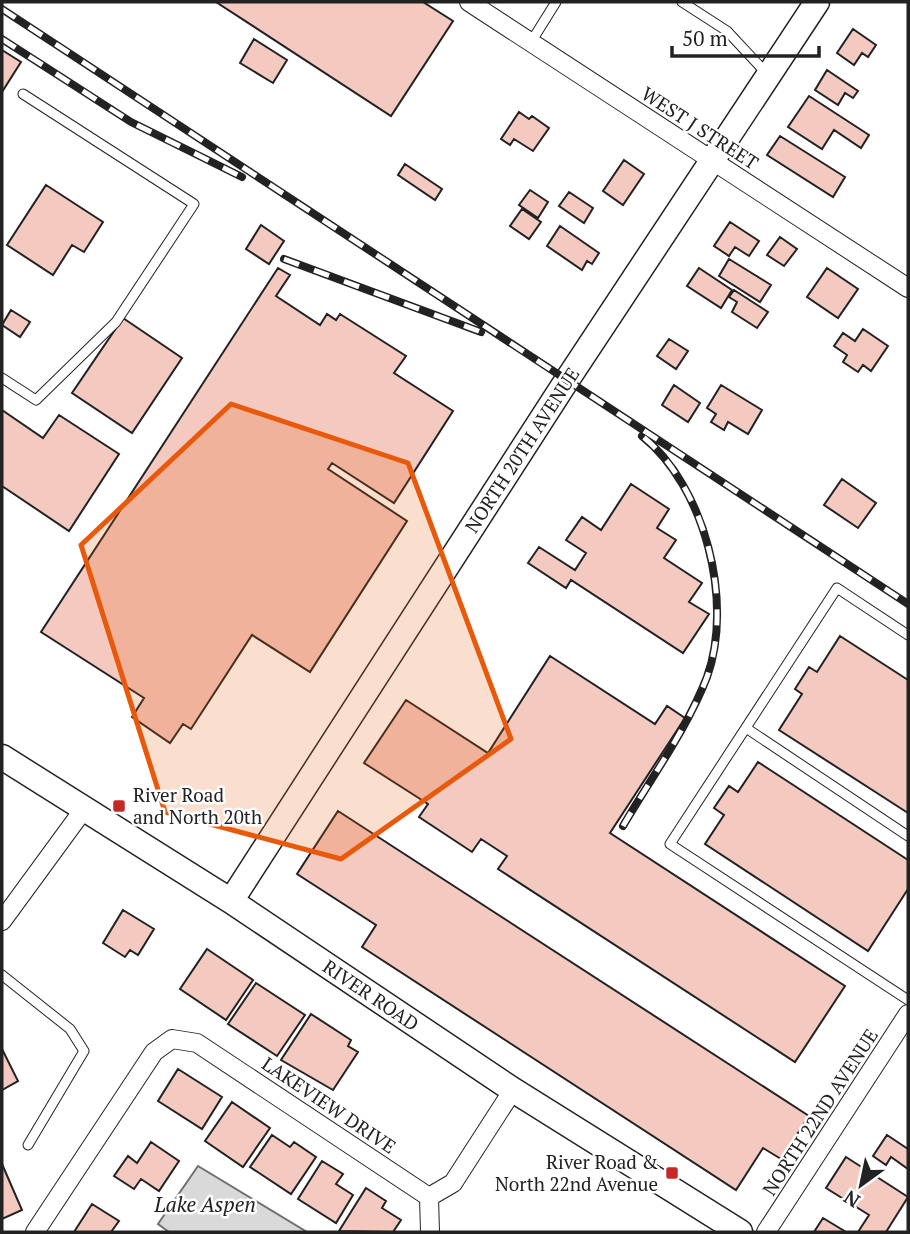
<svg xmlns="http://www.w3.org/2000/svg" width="910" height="1234" font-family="'PT Serif',serif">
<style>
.water{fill:#d9d9d9;stroke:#6f6f6f;stroke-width:2}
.building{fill:#f3c9c0;stroke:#222;stroke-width:2}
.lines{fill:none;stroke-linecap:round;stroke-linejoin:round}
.lane-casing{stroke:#222;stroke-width:11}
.street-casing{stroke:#222;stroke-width:20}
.secondary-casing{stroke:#222;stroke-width:27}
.lane{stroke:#fff;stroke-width:9}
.street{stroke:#fff;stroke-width:18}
.secondary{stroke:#fff;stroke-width:24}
.rail-casing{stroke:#222;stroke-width:8}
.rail{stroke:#fff;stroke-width:5;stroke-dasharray:16;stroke-linecap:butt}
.marked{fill:#e8590c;fill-opacity:0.2;stroke:#e8590c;stroke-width:5;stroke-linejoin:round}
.poi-dot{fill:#c62828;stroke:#fff;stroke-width:2.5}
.labels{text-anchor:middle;stroke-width:5;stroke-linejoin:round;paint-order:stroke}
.street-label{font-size:19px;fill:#222;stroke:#fff}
.poi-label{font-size:19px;fill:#222;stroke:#fff;text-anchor:start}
.water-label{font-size:21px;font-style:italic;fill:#222;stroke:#fff}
</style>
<rect width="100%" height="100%" fill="#fff"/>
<path class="water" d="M198 1166 307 1232H169L158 1224Z"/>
<path class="building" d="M216 2H423L453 21 391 116Z
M853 29 876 45 868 57 862 53 854 65 837 53Z
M254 39 287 60 273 83 240 63Z
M2 50 21 62 2 92Z
M827 70 858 91 853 98 845 93 838 105 815 90Z
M809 96 869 135 861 148 834 130 822 149 788 127Z
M519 112 529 119 532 116 549 128 533 151 514 139 510 145 501 139Z
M780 136 845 177 833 197 767 155Z
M624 160 644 174 623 205 603 191Z
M405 164 442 189 435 200 398 175Z
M46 185 103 222 84 252 72 245 53 275 7 245Z
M530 190 548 202 538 218 519 205Z
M569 192 593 208 584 223 559 206Z
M522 209 541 222 529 239 510 226Z
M730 222 759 241 749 256 735 247 729 256 714 246Z
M261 225 284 241 269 264 246 249Z
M560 226 599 253 592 264 587 261 582 270 547 246Z
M780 237 797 249 784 266 767 255Z
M729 259 771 285 760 302 719 276Z
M278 268 290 275 276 296 320 325 327 314 336 320 340 314 406 356 394 373 453 411 394 503 332 463 328 469 407 521 310 672 252 635 191 729 183 724 170 743 132 717 144 698 41 632Z
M699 268 732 290 721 308 687 286Z
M827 268 858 289 838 318 807 297Z
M734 290 768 312 757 328 732 312 737 302 729 297Z
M11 310 30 322 20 337 2 325Z
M123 318 182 358 132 433 72 393Z
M863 329 888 346 871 371 863 365 858 372 843 362 847 355 834 346 843 333 855 341Z
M669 339 688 351 676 369 657 356Z
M674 385 700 403 688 422 662 405Z
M721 385 762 410 748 434 728 422 724 430 711 422 716 414 707 408Z
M2 410 43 438 59 415 119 454 69 531 2 486Z
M842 479 876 503 858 528 824 505Z
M631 484 669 509 657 528 676 540 664 558 702 583 689 602 709 614 683 653 571 580 566 588 528 563 539 547 575 570 586 553 566 540 582 517 601 530Z
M840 636 908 680V813L779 730 802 694 795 689 809 667 817 672Z
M550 656 655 724 667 706 685 718 610 833 845 986 795 1062 498 869 507 856 481 839 472 852 419 817 428 804 364 763 406 700 488 753Z
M758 762 908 860V889L868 951 705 844 724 815 714 808 729 786 738 792Z
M338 811 809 1116 781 1159 763 1148 736 1190 362 947 376 925 297 874Z
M123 910 154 929 138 955 130 950 125 957 103 943Z
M207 949 253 980 226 1020 180 989Z
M256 983 305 1015 277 1056 228 1024Z
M311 1014 351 1040 348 1046 358 1052 333 1090 281 1060Z
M2 1049 18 1081 2 1090Z
M178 1069 222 1097 202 1129 158 1101Z
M232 1102 270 1128 243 1167 205 1141Z
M272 1135 290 1147 294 1142 316 1157 291 1194 250 1167Z
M887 1135 908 1149V1169L891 1157 886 1165 873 1156Z
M151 1142 179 1161 159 1191 141 1179 134 1189 114 1176 128 1156 137 1163Z
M846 1157 908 1197 886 1232H858L869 1215 826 1188Z
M322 1161 343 1174 336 1184 353 1195 336 1223 298 1199Z
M2 1164 22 1210 2 1219Z
M366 1188 386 1201 382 1208 401 1220 393 1232 339 1231Z
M92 1204 119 1221 111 1232H74Z
M823 1218 846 1232H814Z"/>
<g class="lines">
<g class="lane-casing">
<path id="lane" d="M682 2 727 31 768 75
M531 42 556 2
M2 378 36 400 116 322 194 204 23 94
M908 635 837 588 670 844 908 1000
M746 728 908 836
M2 975 70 1029 84 1051 28 1145"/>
</g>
<g class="street-casing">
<path id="street" d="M469 2 908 288
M2 921 84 809
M429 1197 453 1183 513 1090
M35 1232 154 1052 172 1039 197 1043 429 1197 430 1232
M766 1232 908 1014"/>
</g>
<g class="secondary-casing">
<path id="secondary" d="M2 757 231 901 513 1090 740 1232
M231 901 567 380 817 2"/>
</g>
<use href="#lane" class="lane"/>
<use href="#street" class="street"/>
<use href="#secondary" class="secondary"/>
<g class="rail-casing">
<path id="rail" d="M2 9 908 604
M2 39 131 122 242 177
M284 259 481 332
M623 826C651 778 687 729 707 677 734 602 705 486 642 436"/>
</g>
<use href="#rail" class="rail"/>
</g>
<path class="marked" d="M231 404 408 463 511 739 341 859 165 812 81 545Z"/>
<g class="poi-dot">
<rect x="112" y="799" width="14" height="14" rx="3.5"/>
<rect x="665" y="1166" width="14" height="14" rx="3.5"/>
</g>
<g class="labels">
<g class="street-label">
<text transform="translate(700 128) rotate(33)" y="7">WEST J STREET</text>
<text transform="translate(522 450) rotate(-57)" y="7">NORTH 20TH AVENUE</text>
<text transform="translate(371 995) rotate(34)" y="7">RIVER ROAD</text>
<text transform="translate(329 1105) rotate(34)" y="7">LAKEVIEW DRIVE</text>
<text transform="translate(820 1112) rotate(-57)" y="7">NORTH 22ND AVENUE</text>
</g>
<g class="poi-label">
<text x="133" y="802">River Road<tspan x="133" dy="22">and North 20th</tspan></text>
<text x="658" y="1169" text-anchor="end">River Road &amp;<tspan x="658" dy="22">North 22nd Avenue</tspan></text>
</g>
<g class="water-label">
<text x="205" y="1212">Lake Aspen</text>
</g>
</g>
<rect width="910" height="1234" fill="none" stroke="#222222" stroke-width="7"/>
<g transform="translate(861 1185) rotate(213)" stroke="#ffffff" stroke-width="5" paint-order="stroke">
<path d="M0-5L12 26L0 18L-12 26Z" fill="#222222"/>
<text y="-10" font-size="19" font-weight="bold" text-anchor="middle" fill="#222222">N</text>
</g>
<path d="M672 46v10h147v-10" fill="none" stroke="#222222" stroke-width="3.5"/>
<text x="682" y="46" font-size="21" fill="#222222" stroke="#ffffff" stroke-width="5" paint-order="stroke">50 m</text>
</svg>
